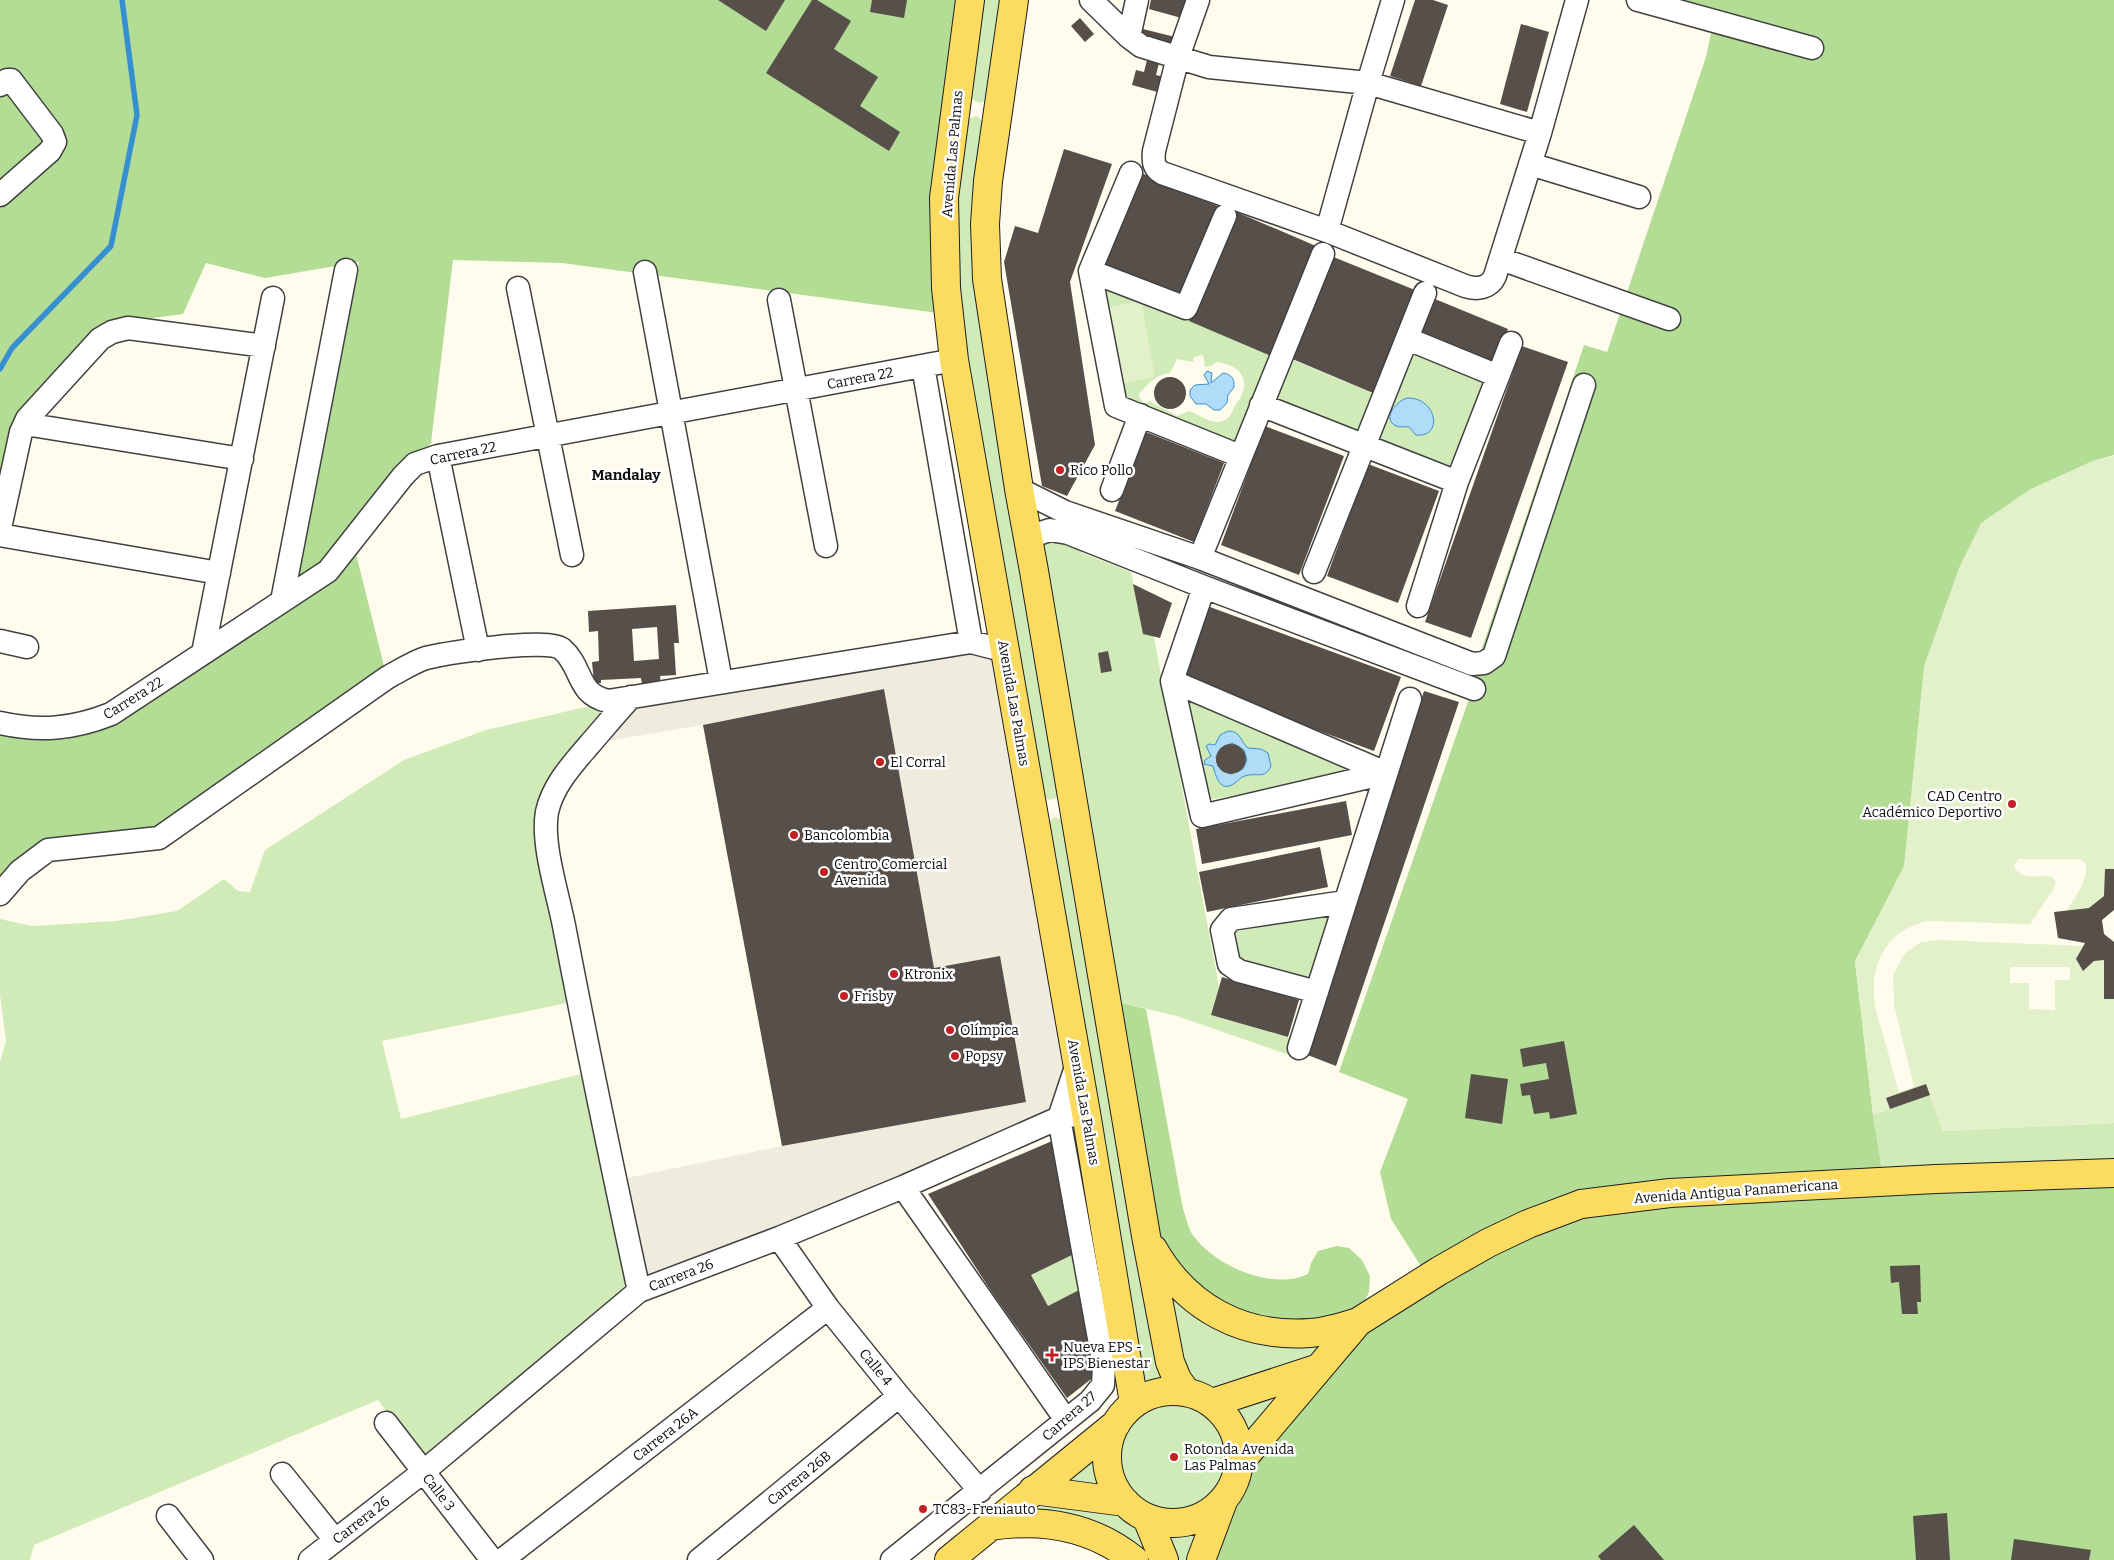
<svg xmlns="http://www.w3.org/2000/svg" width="2114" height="1560" font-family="Bitter,serif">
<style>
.green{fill:#d0ebb7;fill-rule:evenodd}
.forest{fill:#b3dc95}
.pitch{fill:#e2f1c9;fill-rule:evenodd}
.plaza{fill:#efebdd}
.water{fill:#b1dcf8;stroke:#368fd1;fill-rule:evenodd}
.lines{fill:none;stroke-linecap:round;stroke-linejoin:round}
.stream{stroke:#368fd1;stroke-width:5.5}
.building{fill:#574f4a;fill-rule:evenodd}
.street-casing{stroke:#414141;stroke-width:25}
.primary-casing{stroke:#1f1f1f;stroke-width:30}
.street{stroke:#fff;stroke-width:22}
.primary{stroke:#fcdb61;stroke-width:28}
.poi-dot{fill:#c22124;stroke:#fff;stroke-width:2}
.labels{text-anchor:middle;stroke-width:5;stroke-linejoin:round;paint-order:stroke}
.street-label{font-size:14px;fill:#0e0e0e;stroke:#fff}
.poi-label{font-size:14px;fill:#0e0e0e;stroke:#fff;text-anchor:start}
.neighbourhood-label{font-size:15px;font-weight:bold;fill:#0e0e0e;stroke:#fff}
</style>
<rect width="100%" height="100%" fill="#fffcee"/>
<path class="green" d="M981 0H1003L988 97 982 103 977 102 970 98Z
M975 116 979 117 983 124 1059 794 1057 798 1049 800 1043 796 966 357 957 288 956 200 966 120Z
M1099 282 1182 313 1274 357 1238 447 1122 401ZM1203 355 1205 367 1213 365 1216 362C1234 364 1250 374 1242 394 1241 398 1238 401 1236 404 1231 413 1230 421 1218 422 1207 422 1199 414 1189 411L1177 416 1149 401 1144 404 1138 395C1148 384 1155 375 1170 373L1177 359 1193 362 1194 357Z
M1412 348 1490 379 1453 474 1373 442ZM1410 398 1421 401 1432 411 1429 432 1423 435 1415 434 1409 427 1395 425C1384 412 1396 400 1410 398Z
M1288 358 1377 395 1360 436 1270 401Z
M1052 537 1080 545 1082 553 1131 572 1143 633 1154 637 1219 987 1211 1015 1294 1039 1289 1055 1177 1016 1118 1002 1040 542Z
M1189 702 1360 771 1209 800Z
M594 705 607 708 547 790 572 1002 382 1041 401 1119 585 1073 631 1288 424 1461 378 1400 34 1545 30 1560H0V1062L6 1041 0 995V919L32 926 116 921 177 911 224 879 238 891 250 892 265 850 404 760 486 730Z
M1054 817 1064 820 1163 1379 1145 1385 1047 824Z
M1334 914 1311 981 1237 963 1232 932Z
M1926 1084 1943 1131 2114 1123V1161L1882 1171 1873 1115 1890 1109 1886 1098Z
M1076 1253 1083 1288 1048 1306 1031 1275Z
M1166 1287 1328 1342 1312 1359 1214 1391 1193 1382 1183 1367Z
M1285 1391 1248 1437 1243 1421 1233 1407Z
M1118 1457a55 55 0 1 1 110 0a55 55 0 1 1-110 0Z
M1096 1453 1098 1473 1103 1488 1059 1483Z
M1036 1502 1120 1512 1137 1524 1149 1560 1139 1550 1024 1511Z
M1201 1530 1190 1560H1175L1164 1533 1182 1535Z"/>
<path class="forest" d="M0 0H959L938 313 562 263 453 260 431 443 325 566 292 586 359 262 265 278 206 263 183 314 115 323 22 414 0 493Z
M1664 0H2114V455L2093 461 2029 490 1908 862 1855 961 1873 1115 1882 1171 1669 1181 1422 1268 1391 1219 1380 1172 1408 1099 1339 1072 1470 696 1481 651 1584 345 1607 352 1706 57 1715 14Z
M355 550 385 670 155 832 42 845 0 887V730L65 736Z
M1118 1002 1146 1009 1183 1209C1186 1217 1188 1227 1192 1234 1214 1266 1272 1291 1308 1274L1311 1263 1318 1251 1337 1246 1349 1248 1362 1260 1370 1276 1369 1292 1364 1303 1355 1312 1319 1320H1273L1219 1303 1184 1276 1156 1232Z
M2114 1183V1560H1214L1234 1506 1245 1488 1250 1469 1366 1331 1480 1261 1533 1234 1584 1216 1670 1205Z"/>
<path class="pitch" d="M1141 301 1155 377 1123 383 1109 307Z
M2114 456V893L2086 915 2063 917C2069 906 2101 864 2078 859H2019L2014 865C2017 880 2039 876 2051 876L2056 882 2053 890 2030 924 1929 921C1893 927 1872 957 1874 992 1874 1010 1882 1030 1887 1048 1891 1063 1894 1078 1899 1092L1914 1087 1894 1005 1893 975 1905 953 1921 942 1940 940 2083 946 2076 960 2083 970 2094 961 2104 960V999H2114V1123L1943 1131 1926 1084 1886 1098 1890 1109 1873 1115 1855 961 1904 866 1924 666 1959 568 1981 523 2029 490 2093 461ZM2010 967H2070V980H2055V1010L2029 1009V983H2010Z"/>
<path class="plaza" d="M977 648 995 654 1065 1061 1055 1105 1039 1120 644 1282 622 1179 782 1146 1026 1102 1000 956 934 968 884 689 703 725 600 742 634 703Z"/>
<path class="water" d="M1207 371 1212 373 1211 383 1223 373C1231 374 1235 379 1234 387L1228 395 1227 403 1220 410H1214L1206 404H1196L1190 396V390L1195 385 1209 384 1204 375Z
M1407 398C1437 397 1444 438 1416 435L1409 427C1405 426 1400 428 1396 426 1381 418 1397 401 1407 398Z
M1228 731C1241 731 1240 741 1248 748L1261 749 1268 753 1271 766C1265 780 1256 772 1245 776 1241 777 1239 780 1235 783 1220 794 1216 776 1213 766L1204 764 1205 760 1211 756 1206 746 1209 744 1215 745 1220 735ZM1232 743 1244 750 1247 760 1243 769 1230 774 1218 766 1216 757 1220 749Z"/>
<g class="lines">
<path class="stream" d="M0 369 12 348 111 246 137 115 122 0"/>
</g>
<path class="building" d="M718 0H785L766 31Z
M812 0H817L851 21 834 49 878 77 860 106 900 132 889 151 766 73Z
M872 0H907L904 18 870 12Z
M1151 0H1191L1185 19 1149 9Z
M1415 0H1433L1448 5 1421 86 1390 76Z
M1080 18 1094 34 1085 42 1071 26Z
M1521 24 1549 32 1527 112 1500 104Z
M1143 29 1179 38 1176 50 1163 47 1156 75 1165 77 1161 93 1132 85 1136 70 1144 72 1151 44 1139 41Z
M1064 149 1112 164 1070 282 1095 445 1067 496 1042 486 1004 262 1015 226 1038 233Z
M1139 172 1222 208 1183 301 1100 265Z
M1234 211 1316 246 1271 356 1189 321Z
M1331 256 1415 290 1373 393 1290 358Z
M1430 297 1508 329 1494 364 1416 332Z
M1522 346 1568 362 1471 638 1425 622Z
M1154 393a16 16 0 1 1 32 0a16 16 0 1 1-32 0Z
M1265 426 1344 456 1299 575 1221 545Z
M1146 432 1224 463 1194 542 1115 511Z
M1368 464 1439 491 1398 603 1327 576Z
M1133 584 1172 603 1160 638 1143 634Z
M676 605 679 643H674L676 675 660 676 661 684 642 685 641 678 601 680V683H594L592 662 599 661 598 631 589 632 588 611ZM657 627 659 659 634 661 632 629Z
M1210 607 1401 677 1374 751 1182 681Z
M1108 651 1112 671 1101 673 1098 653Z
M884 689 934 968 1000 956 1026 1102 782 1146 703 725Z
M1424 691 1459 702 1336 1066 1305 1054Z
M1216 759a15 15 0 1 1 30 0a15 15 0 1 1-30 0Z
M1346 801 1352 835 1202 864 1196 829Z
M1320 847 1328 887 1207 912 1199 872Z
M2105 869H2114V910L2102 920 2104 934 2114 942V999H2104V960L2094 961 2083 971 2076 959 2085 943 2058 938 2054 912 2089 908 2104 896Z
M1222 977 1299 1000 1288 1037 1211 1015Z
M1564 1041 1577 1114 1550 1119 1549 1112 1534 1114 1530 1095 1522 1096 1520 1084 1549 1079 1546 1063 1523 1067 1520 1049Z
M1471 1074 1508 1079 1502 1124 1465 1118Z
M1926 1084 1930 1095 1890 1109 1886 1098Z
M1052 1141 1076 1253 1031 1275 1048 1306 1083 1288 1095 1376 1067 1398 993 1294 928 1194Z
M1920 1265 1921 1302H1917L1918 1314H1902L1899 1282 1891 1283 1890 1266Z
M1947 1513 1950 1560H1916L1913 1516Z
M1634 1525 1664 1560H1601L1598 1556Z
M2014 1539 2091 1550 2089 1560H2011Z"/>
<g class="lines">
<g class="street-casing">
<path id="street" d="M1091 0 1129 37 1141 46 1209 67 1368 83 1540 133
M1198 0 1178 57 1154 151C1153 160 1153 168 1162 173L1327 231 1465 286C1477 290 1490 288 1495 276L1540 133 1577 0
M1638 0 1812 48
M1129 37 1137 0
M0 85 7 80H11L52 134 55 142 50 151 0 195
M1530 164 1639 197
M1131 173 1090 271 1116 406 1240 456
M1327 231 1368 83 1393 0
M1501 259 1669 319
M1090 271 1186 308 1225 216
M645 272 721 681
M518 288 572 555
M779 300 826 546
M1408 339 1498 376
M923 366 971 642
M1261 405 1457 482
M25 424 242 459
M438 456 478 650
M1019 489 1065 512 1200 558 1472 664 1484 663 1494 656 1584 385
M1112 490 1140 415
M0 528 21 432 27 419 100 339 112 332 128 328 264 346
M0 535 219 573
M1028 537 1050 530 1068 533 1204 587 1474 689
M1200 558 1323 254
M1314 572 1425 293
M1204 587 1172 681 1202 816 1386 773
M282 601 346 270
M1418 606 1457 482 1511 343
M0 641 27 647
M203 653 273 298
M1172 681 1386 773
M631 697C616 713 603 729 589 745 572 765 553 785 547 812 541 845 559 897 565 931 588 1051 613 1171 639 1291
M0 723C40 732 73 729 111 714L328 571 403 476 415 464 438 456 954 360
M0 894 20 871 48 850 159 838 388 677C400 671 413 662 426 658 447 653 549 637 562 649 583 667 576 694 608 701L971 642 1006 651
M1317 992 1239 971 1229 964 1222 930 1231 919 1345 902
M1299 1048 1410 699
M903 1187 1066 1420
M779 1238 828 1308 899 1396 980 1491
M386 1423 492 1560
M282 1474 335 1540
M168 1516 202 1560
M310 1560 423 1472 639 1291 779 1238 903 1187 1059 1118 1086 1113
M502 1560 828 1308
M699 1560 899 1396
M892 1560 1090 1401 1103 1385 1104 1366 1059 1118 1077 1064"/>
</g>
<g class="primary-casing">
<path id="primary" d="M970 0 944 198 946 288 954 360 1086 1113 1134 1403
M1014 0 988 181 985 224 987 279 1019 489 1034 571 1146 1236 1170 1362 1177 1379 1186 1392
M1153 1249C1186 1307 1242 1338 1310 1333 1326 1332 1342 1327 1358 1322
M1107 1457a66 66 0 1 1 132 0a66 66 0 1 1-132 0Z
M1212 1403 1319 1368
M1239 1463 1358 1322 1439 1271 1488 1243 1528 1224 1581 1204 1670 1193 1936 1179 2114 1173
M1033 1490 1125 1502
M1147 1518 1164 1560
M991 1526C1043 1518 1092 1526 1134 1560
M949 1560 1116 1424
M1201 1560 1223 1501"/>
</g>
<use href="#street" class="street"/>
<use href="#primary" class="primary"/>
</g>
<g class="poi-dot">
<circle cx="1060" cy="470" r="5"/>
<circle cx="880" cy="762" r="5"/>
<circle cx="2012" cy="804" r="5"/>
<circle cx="794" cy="835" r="5"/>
<circle cx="824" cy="872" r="5"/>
<circle cx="894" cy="974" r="5"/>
<circle cx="844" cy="996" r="5"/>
<circle cx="950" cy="1030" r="5"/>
<circle cx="955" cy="1056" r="5"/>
<path d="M1049.5 1347.5h5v5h5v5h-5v5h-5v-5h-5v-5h5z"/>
<circle cx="1174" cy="1457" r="5"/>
<circle cx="923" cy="1509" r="5"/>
</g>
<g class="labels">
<g class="street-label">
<text transform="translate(952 154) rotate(-85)" y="5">Avenida Las Palmas</text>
<text transform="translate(860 378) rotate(-11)" y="5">Carrera 22</text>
<text transform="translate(463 453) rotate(-12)" y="5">Carrera 22</text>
<text transform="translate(133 698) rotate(-32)" y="5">Carrera 22</text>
<text transform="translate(1014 703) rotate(80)" y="5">Avenida Las Palmas</text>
<text transform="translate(1084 1102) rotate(80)" y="5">Avenida Las Palmas</text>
<text transform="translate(1736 1191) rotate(-4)" y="5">Avenida Antigua Panamericana</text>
<text transform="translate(681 1275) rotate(-21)" y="5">Carrera 26</text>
<text transform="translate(876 1367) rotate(51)" y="5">Calle 4</text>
<text transform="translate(1069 1416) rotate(-41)" y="5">Carrera 27</text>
<text transform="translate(665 1434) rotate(-38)" y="5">Carrera 26A</text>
<text transform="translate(799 1478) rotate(-39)" y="5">Carrera 26B</text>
<text transform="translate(439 1492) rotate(52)" y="5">Calle 3</text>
<text transform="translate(361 1520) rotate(-38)" y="5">Carrera 26</text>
</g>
<g class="poi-label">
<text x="1070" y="475">Rico Pollo</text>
<text x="890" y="767">El Corral</text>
<text x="2002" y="801" text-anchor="end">CAD Centro<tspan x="2002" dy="16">Académico Deportivo</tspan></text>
<text x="804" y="840">Bancolombia</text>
<text x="834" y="869">Centro Comercial<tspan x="834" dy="16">Avenida</tspan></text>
<text x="904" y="979">Ktronix</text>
<text x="854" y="1001">Frisby</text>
<text x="960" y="1035">Olímpica</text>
<text x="965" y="1061">Popsy</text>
<text x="1063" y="1352">Nueva EPS -<tspan x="1063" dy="16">IPS Bienestar</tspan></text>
<text x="1184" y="1454">Rotonda Avenida<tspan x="1184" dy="16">Las Palmas</tspan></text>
<text x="933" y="1514">TC83-Freniauto</text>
</g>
<g class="neighbourhood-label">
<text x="626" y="480">Mandalay</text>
</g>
</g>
</svg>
